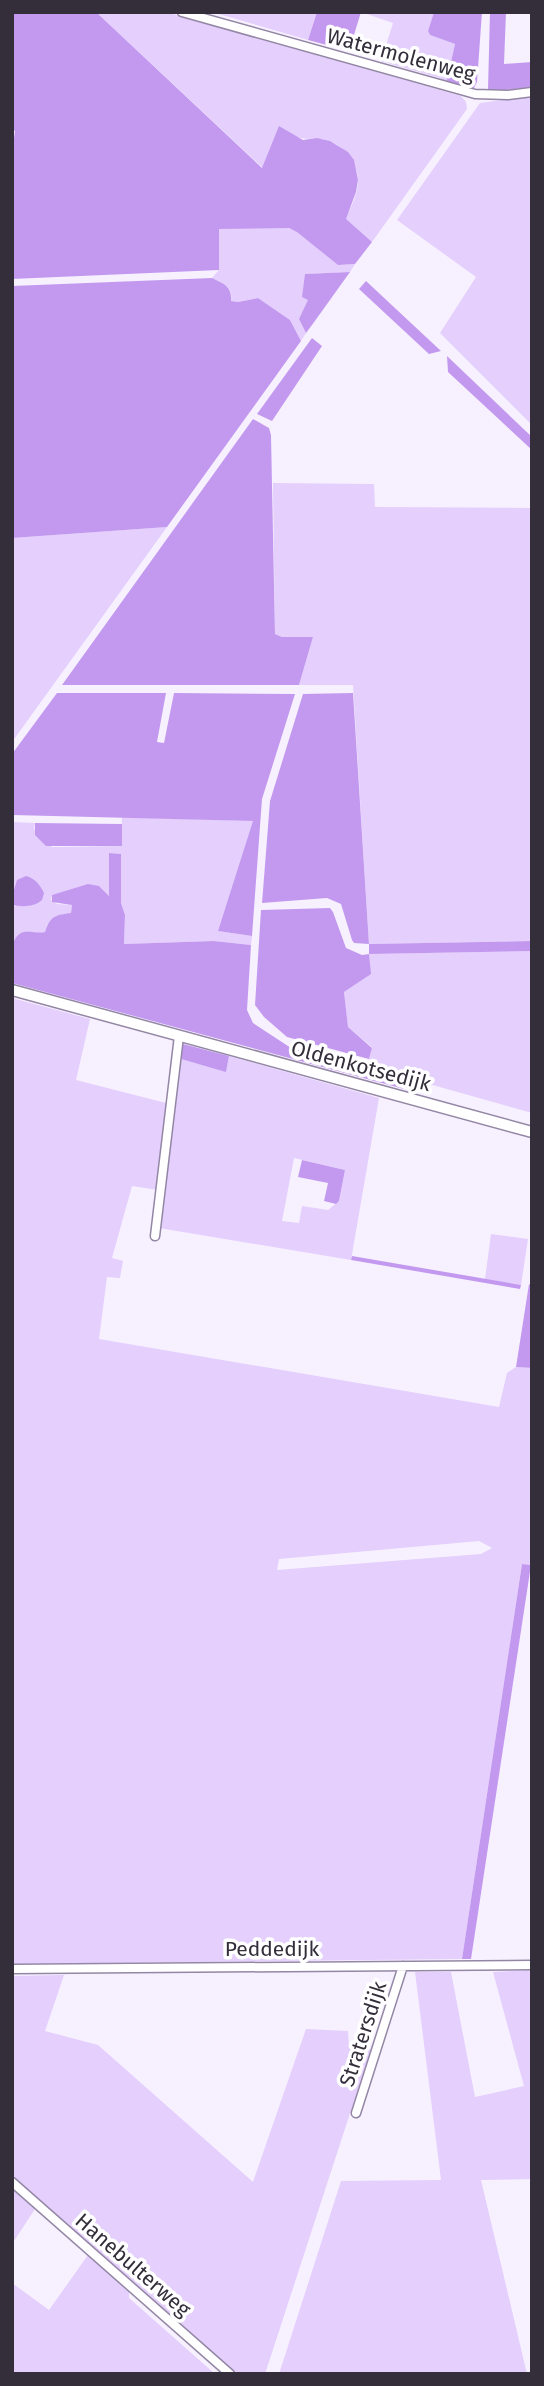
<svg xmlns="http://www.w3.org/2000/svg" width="544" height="2386" font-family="'Fira Sans',sans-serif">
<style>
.green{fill:#e4cffd;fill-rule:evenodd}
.forest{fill:#c399f0}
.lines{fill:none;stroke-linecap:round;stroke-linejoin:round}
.minor-casing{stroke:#9487a5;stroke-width:11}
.tertiary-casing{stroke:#9487a5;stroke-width:13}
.minor{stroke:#fff;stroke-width:8}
.tertiary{stroke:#fff;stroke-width:10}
.labels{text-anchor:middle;stroke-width:7;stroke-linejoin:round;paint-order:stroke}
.street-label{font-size:21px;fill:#332e3a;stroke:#fff}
</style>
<rect width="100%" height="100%" fill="#f7f1ff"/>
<path class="green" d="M96 12H166L461 96 466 102 467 109 372 242 345 219C351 208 357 195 358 183 359 165 345 146 329 141 315 136 307 142 292 135L263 168Z
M212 12H317L308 40Z
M361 12H434L428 31 430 35 455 44 446 84 440 78 381 61 393 23Z
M532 96V425L440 333 476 277 397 220 480 103Z
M282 226 297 231 338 265 355 264 350 272 305 274 309 300 299 319 306 333 301 341 290 320 258 298 238 302 231 301C233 287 224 284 212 278L219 270 218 229Z
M273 483 374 484 375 507 532 508V941L369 944 353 685H299L313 637H282L275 634Z
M167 527 12 742V538Z
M122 817 254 821 218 931 252 936 251 945 214 941 124 944 125 915 121 903V854L109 853V896L99 886 52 895 51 900 57 904 72 905 71 913C55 915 49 917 45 932 28 936 23 927 12 944V905L16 906 17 880 12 896V822L35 823 34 829 52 847 121 846Z
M532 951V1113L390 1073 369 1059 372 1047 348 1027 344 992 370 974 369 954Z
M12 998 90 1019 76 1080 170 1104 158 1190 132 1186 112 1258 123 1261 120 1278 107 1277 99 1339 499 1407 507 1373 516 1367 532 1368V1562L531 1565 522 1564 462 1959 12 1964ZM479 1541 492 1548 481 1554 277 1570 279 1559Z
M229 1056 379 1098 351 1260 159 1228 181 1059 226 1071ZM294 1158 345 1170 339 1201 328 1210 302 1206 299 1223 282 1221Z
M491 1234 528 1239 521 1285 485 1279Z
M532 1970V2179L481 2180 527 2374H279L341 2181 441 2180 415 1972H451L475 2097 524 2086 493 1972Z
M64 1975 45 2031 98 2045 253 2182 306 2029 348 2031 349 2048 371 2049 265 2374H236L12 2177V1976Z
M12 2189 35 2209 12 2244Z
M88 2255 129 2291V2298L215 2374H12V2283L49 2310Z"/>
<path class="forest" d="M12 12H96L262 168 279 126 303 140 317 138 330 141 348 152 354 160 358 180 356 192 346 219 372 242 355 264 338 265 297 232 289 228 219 229V270L12 279V153L15 131 12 129Z
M317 12H361L349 51 308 40Z
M434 12H482L477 82 473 90 446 84 455 44 430 35 428 31Z
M490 12H506L504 64 532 62V87L497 91 488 89Z
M350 272 312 325 306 333 299 319 308 300 302 297 305 274Z
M212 278C224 284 232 286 231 301L238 302 258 298 290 320 301 341 167 527 12 538V286Z
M366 281 441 351 429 354 359 289Z
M312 338 322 346 272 421 257 414Z
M447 356 532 437V450L448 372Z
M253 419 269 428 271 435 275 634 282 637H313L299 685H62Z
M57 693H166L157 742 164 743 174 693 295 694 262 799 252 936 218 931 253 821 12 815V754Z
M353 693 369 944 532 941V951L369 954 371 974 344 992 348 1027 372 1048 369 1059 287 1037 264 1017 255 1005 261 910 330 908 333 912 346 948 362 955 369 954V944L354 943 352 940 341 904 327 898 262 903 270 801 303 694Z
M35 823 122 824V846H46L35 835Z
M109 853 121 854V903L125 915 124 944 214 941 251 945 247 1010 253 1023 291 1048 368 1069 404 1089 12 983C12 970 7 940 21 933 28 930 38 934 45 932 50 916 55 915 71 913L72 905 52 902V895L88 884 99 886 109 896Z
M26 876C35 878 40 885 44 893L42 900C34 907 23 907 12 905V896L17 880Z
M183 1044 229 1056 226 1072 181 1059Z
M302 1160 345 1170 339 1201 336 1204 324 1201 328 1183 298 1177Z
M352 1256 521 1285 520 1289 351 1260Z
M529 1284 532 1286V1368L516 1367Z
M522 1564 531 1565 471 1959H462Z"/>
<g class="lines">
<g class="minor-casing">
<path id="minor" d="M182 12 475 94 508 95 532 92
M155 1236 179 1036
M12 1969 532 1965
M356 2113 403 1966
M12 2182 230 2374"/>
</g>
<g class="tertiary-casing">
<path id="tertiary" d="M12 990 532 1132"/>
</g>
<use href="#minor" class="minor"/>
<use href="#tertiary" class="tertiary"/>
</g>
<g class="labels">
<g class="street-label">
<text transform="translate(401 55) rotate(15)" y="7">Watermolenweg</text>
<text transform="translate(361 1066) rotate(15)" y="7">Oldenkotsedijk</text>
<text x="272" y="1956">Peddedijk</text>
<text transform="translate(363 2034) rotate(-72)" y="7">Stratersdijk</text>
<text transform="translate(133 2265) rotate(41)" y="7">Hanebulterweg</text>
</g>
</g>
<rect width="544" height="2386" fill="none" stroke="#332e3a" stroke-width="28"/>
</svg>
